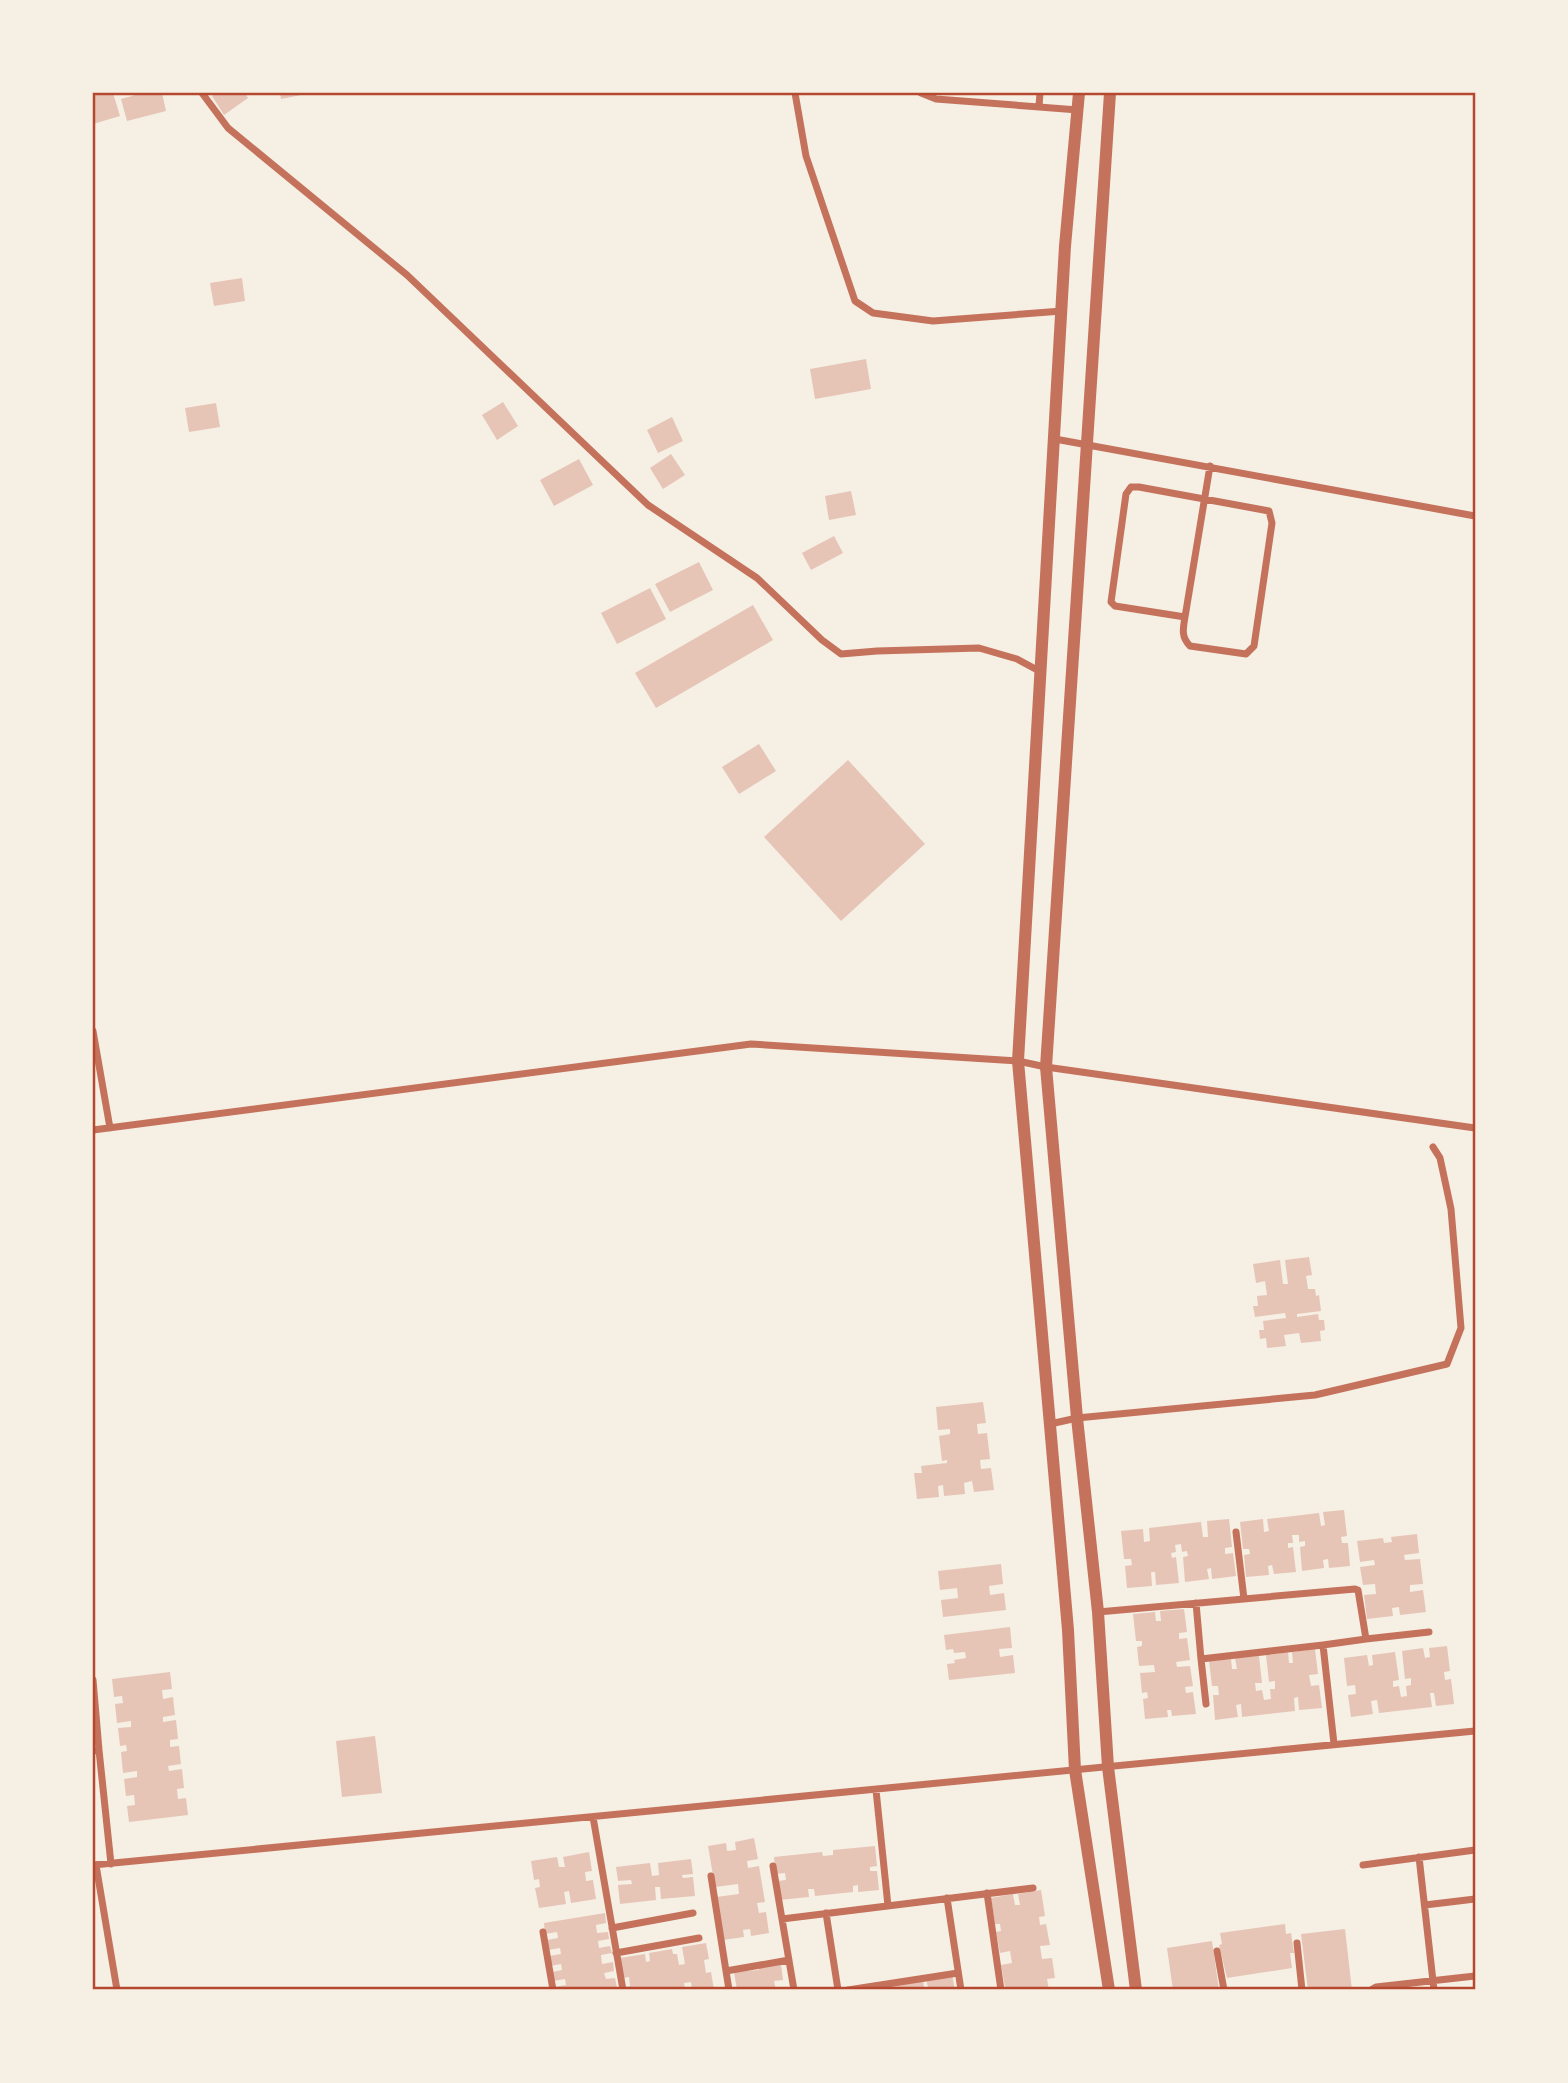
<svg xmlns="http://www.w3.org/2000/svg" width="1568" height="2083" font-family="'Crimson Pro',serif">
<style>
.building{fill:#e6c5b7}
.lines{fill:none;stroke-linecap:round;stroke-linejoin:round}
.minor{stroke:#c5725c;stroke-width:7}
.tertiary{stroke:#c5725c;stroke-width:12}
.neatline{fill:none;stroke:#b5482f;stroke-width:2.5}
</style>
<rect width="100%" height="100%" fill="#f6efe4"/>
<path class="building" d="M104 93H113L120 116 93 124V96Z
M143 93H162L166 111 127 121 121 99Z
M217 93H245L248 98 224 115 212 96Z
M280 93H306V94L281 99Z
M242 278 245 301 214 306 210 283Z
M866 359 871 389 815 399 810 369Z
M503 402 518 426 497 440 482 415Z
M216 403 220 427 189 432 185 408Z
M672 417 683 441 658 453 647 430Z
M671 454 685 475 663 489 650 468Z
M579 459 593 485 554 506 540 480Z
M851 491 856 515 829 520 825 496Z
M834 536 843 553 811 570 802 553Z
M699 562 713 590 670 612 655 584Z
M650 588 666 619 617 644 601 613Z
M753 605 773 640 656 708 635 673Z
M759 744 776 771 739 794 722 767Z
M848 760 925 844 841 921 764 837Z
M1309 1257 1312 1275 1306 1276 1308 1289H1315L1316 1296 1319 1295 1321 1311 1297 1314V1317L1318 1314 1319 1320H1324L1325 1330 1320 1331 1321 1341 1301 1343 1299 1333 1284 1335 1286 1346 1267 1348 1266 1338 1260 1339 1259 1330H1264L1263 1321 1286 1318 1285 1313 1255 1317 1253 1306H1258L1257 1296 1267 1295 1265 1281 1256 1283 1253 1264 1280 1260 1283 1284H1288L1285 1260Z
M983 1402 986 1423 977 1424 978 1434 987 1433 990 1459 980 1460 981 1469 991 1468 994 1490 974 1492 972 1481 964 1483 965 1494 944 1496 943 1485 938 1486 939 1497 917 1499 914 1473H922L921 1466 947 1463V1460L942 1461 939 1436 950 1434V1429L938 1430 936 1407Z
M1344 1510 1347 1536 1341 1537 1342 1543H1348L1350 1566 1329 1568 1328 1559 1323 1560 1324 1568 1302 1571 1300 1547 1305 1546V1541L1299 1542V1535H1292L1293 1543H1288V1548L1293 1547 1296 1572 1274 1574 1272 1565 1268 1566 1269 1575 1246 1577 1244 1555 1250 1554 1249 1549H1243L1240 1522 1263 1519 1264 1532 1269 1531 1267 1519 1319 1513 1321 1526 1325 1525 1323 1512Z
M1229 1519 1232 1547 1225 1548V1554L1233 1553 1236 1576 1212 1579 1211 1568 1207 1569 1209 1579 1185 1582 1183 1557 1188 1556 1187 1551 1182 1552 1181 1544 1175 1545 1176 1552 1171 1553 1172 1558 1176 1557 1179 1583 1156 1585 1155 1572H1151L1152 1586 1127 1588 1125 1566 1132 1565 1131 1559H1124L1121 1531 1143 1529 1144 1542 1150 1541 1149 1528 1201 1522 1203 1537H1208L1207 1521Z
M1417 1534 1419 1553 1404 1555 1405 1560 1420 1559 1423 1584 1410 1585V1592L1423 1590 1426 1612 1400 1615 1399 1607 1392 1608 1393 1616 1367 1619 1364 1595 1376 1594 1375 1584 1363 1585 1360 1567 1375 1565 1374 1560 1360 1562 1357 1541 1383 1538 1384 1543 1392 1542 1391 1537Z
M1001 1564 1003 1584 989 1586 990 1595 1004 1593 1006 1610 943 1617 941 1600 958 1598 957 1588 940 1590 938 1571Z
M1184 1609 1187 1632 1179 1633V1639L1187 1638 1190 1660 1176 1662 1177 1667 1190 1666 1193 1686 1185 1687 1186 1693 1193 1692 1196 1714 1172 1716 1171 1710H1167L1168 1717 1145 1719 1143 1699 1148 1698 1147 1692 1142 1693 1140 1673 1155 1672 1154 1665 1139 1666 1137 1647 1142 1646V1641H1136L1133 1614 1155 1612 1156 1621H1161L1160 1611Z
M1010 1627 1012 1648 999 1649 1000 1657 1013 1655 1015 1673 949 1680 947 1664 955 1663 954 1660 966 1658 965 1652 954 1653 953 1649 946 1650 944 1635Z
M1447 1646 1450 1671 1444 1672 1445 1680 1451 1679 1454 1704 1436 1706 1434 1693H1430L1432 1707 1379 1713 1377 1700 1371 1701 1373 1714 1351 1717 1348 1695 1356 1694 1355 1685 1347 1686 1344 1658 1367 1655 1369 1666 1373 1665 1372 1655 1395 1652 1399 1680 1393 1681V1687L1399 1686 1401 1697 1407 1696 1406 1686 1411 1685V1678L1405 1679 1402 1651 1423 1648 1425 1658 1430 1657 1429 1648Z
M1315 1649 1318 1674 1309 1675 1311 1686 1319 1685 1322 1708 1299 1710 1298 1697 1294 1698 1295 1711 1242 1717 1241 1704 1236 1705 1238 1717 1215 1720 1213 1695H1219L1218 1686H1212L1209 1661 1231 1659 1232 1669H1237L1235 1658 1259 1656 1262 1683H1255L1256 1691 1262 1690 1264 1700 1271 1699 1270 1689H1275V1681L1269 1682 1266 1655 1288 1652 1289 1663H1293L1292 1652Z
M170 1672 172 1689 162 1690 163 1699 173 1697 175 1715 163 1717V1722L176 1720 178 1739 170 1740V1747L179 1746 181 1764 168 1766 169 1771 182 1769 184 1788 177 1789 178 1799 186 1798 188 1815 129 1822 127 1806 135 1805 134 1795 126 1796 124 1779 137 1777V1771L123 1773 121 1752 127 1751 126 1745 120 1746 118 1728 131 1727V1721L117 1723 115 1704 123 1703 122 1696 114 1697 112 1679Z
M375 1736 382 1793 342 1797 336 1741Z
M754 1838 758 1859 747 1861 748 1868 759 1866 765 1902 757 1903 759 1913 766 1912 769 1933 751 1936 750 1929 743 1930 744 1937 723 1940 716 1897 739 1894 738 1884 715 1887 708 1846 726 1843 727 1851 736 1850 735 1842Z
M875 1846 877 1866 870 1867V1871H877L879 1890 858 1892V1885L853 1886V1892L815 1896 814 1889H808L809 1897 779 1900 777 1881 786 1880 785 1873 776 1874 774 1857 822 1852 823 1856 833 1855V1850Z
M589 1852 592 1871 585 1872 586 1881 593 1880 596 1899 571 1903 569 1891 564 1892 566 1904 539 1908 535 1888 540 1887 539 1879 534 1880 531 1861 557 1857 559 1867H565L563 1857Z
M691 1859 693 1874 682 1875 683 1878 693 1877 695 1896 661 1899 660 1887H655L656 1900 620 1904 618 1885 632 1884 631 1880 618 1881 616 1867 650 1863 652 1876 659 1875 658 1863Z
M1041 1890 1045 1916 1039 1917 1040 1925 1046 1924 1050 1945 1040 1946 1042 1959 1052 1958 1055 1978 1047 1979 1049 1990H1011V1987H1005L1001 1965 1012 1963 1010 1951 1000 1953 996 1932 1001 1931 1000 1924H995L991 1898 1013 1894 1015 1905H1020L1018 1894Z
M605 1913 606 1923 596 1925 597 1933 608 1932 609 1939 598 1941 599 1948 610 1946 612 1953 601 1955 602 1964 613 1962 614 1971 604 1973 606 1979 615 1978 617 1988 608 1990H554V1987L566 1985 565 1979 553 1981 552 1972 562 1970 561 1964 550 1966 549 1956 561 1954 560 1948 548 1950 547 1940 558 1938 557 1932 545 1934 544 1923Z
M1285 1924 1286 1934 1291 1933 1294 1953H1290L1292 1968 1227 1978 1219 1945 1222 1944 1220 1933Z
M1345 1929 1352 1990H1308L1301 1934Z
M1212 1941 1219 1990H1173L1167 1948Z
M706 1943 709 1959 704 1960 706 1973 711 1972 714 1990H692L691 1982 684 1983 685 1989 680 1990H658V1987L650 1990H625V1987L630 1986 629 1977 623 1978 620 1958 645 1954 646 1962 650 1961 649 1953 672 1949 673 1954H677L679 1965 685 1964 682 1947Z
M781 1964 783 1980 774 1981 776 1990H737L734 1972 759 1970 758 1967Z
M952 1975 955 1990H865L923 1980 924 1988 928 1987 926 1979Z"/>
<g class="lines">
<path class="minor" d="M202 93 228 128 407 275 648 505 757 578 822 640 841 654 877 651 979 648 1017 659 1041 672
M795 93 806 156 855 301 873 313 933 321 1062 311
M921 93 936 99 1078 110
M1039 106 1040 93
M1055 439 1475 516
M1185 617 1115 606 1111 602 1126 494 1131 487H1139L1269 511 1272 523 1254 646 1246 654 1190 646C1181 637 1183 629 1185 617L1210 466
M93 1031 110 1128
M93 1130 751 1044 1018 1061 1046 1067 1475 1128
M1050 1424 1077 1418 1315 1395 1447 1364 1461 1328 1451 1209 1440 1158 1433 1147
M1236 1532 1244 1599
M1196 1603 1201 1659
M1098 1612 1355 1589 1358 1590 1366 1639 1323 1645 1334 1744
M1366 1639 1429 1632
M93 1680 99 1750
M1206 1704 1201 1659 1323 1645
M93 1751 99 1750 111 1864
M876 1790 888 1906
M593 1817 623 1990
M1419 1857 1434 1990
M93 1865 1475 1731
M96 1865 117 1990
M1363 1865 1475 1850
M773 1866 794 1990
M711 1876 729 1990
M987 1893 1001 1990
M947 1898 961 1990
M1425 1905 1475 1899
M826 1913 838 1990
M782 1919 1033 1888
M612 1928 693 1913
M543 1932 553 1990
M1297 1943 1302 1990
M1217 1951 1224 1990
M616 1953 699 1938
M726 1971 789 1960
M848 1990 958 1973
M1371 1990 1376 1987 1475 1976"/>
<path class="tertiary" d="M1079 93 1065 246 1018 1061 1068 1630 1075 1770 1109 1990
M1110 93 1046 1067 1077 1418 1098 1612 1108 1767 1136 1990"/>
</g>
<rect width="1568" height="2083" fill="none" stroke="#f6efe4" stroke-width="189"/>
<rect x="94" y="94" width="1380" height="1894" class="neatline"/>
</svg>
